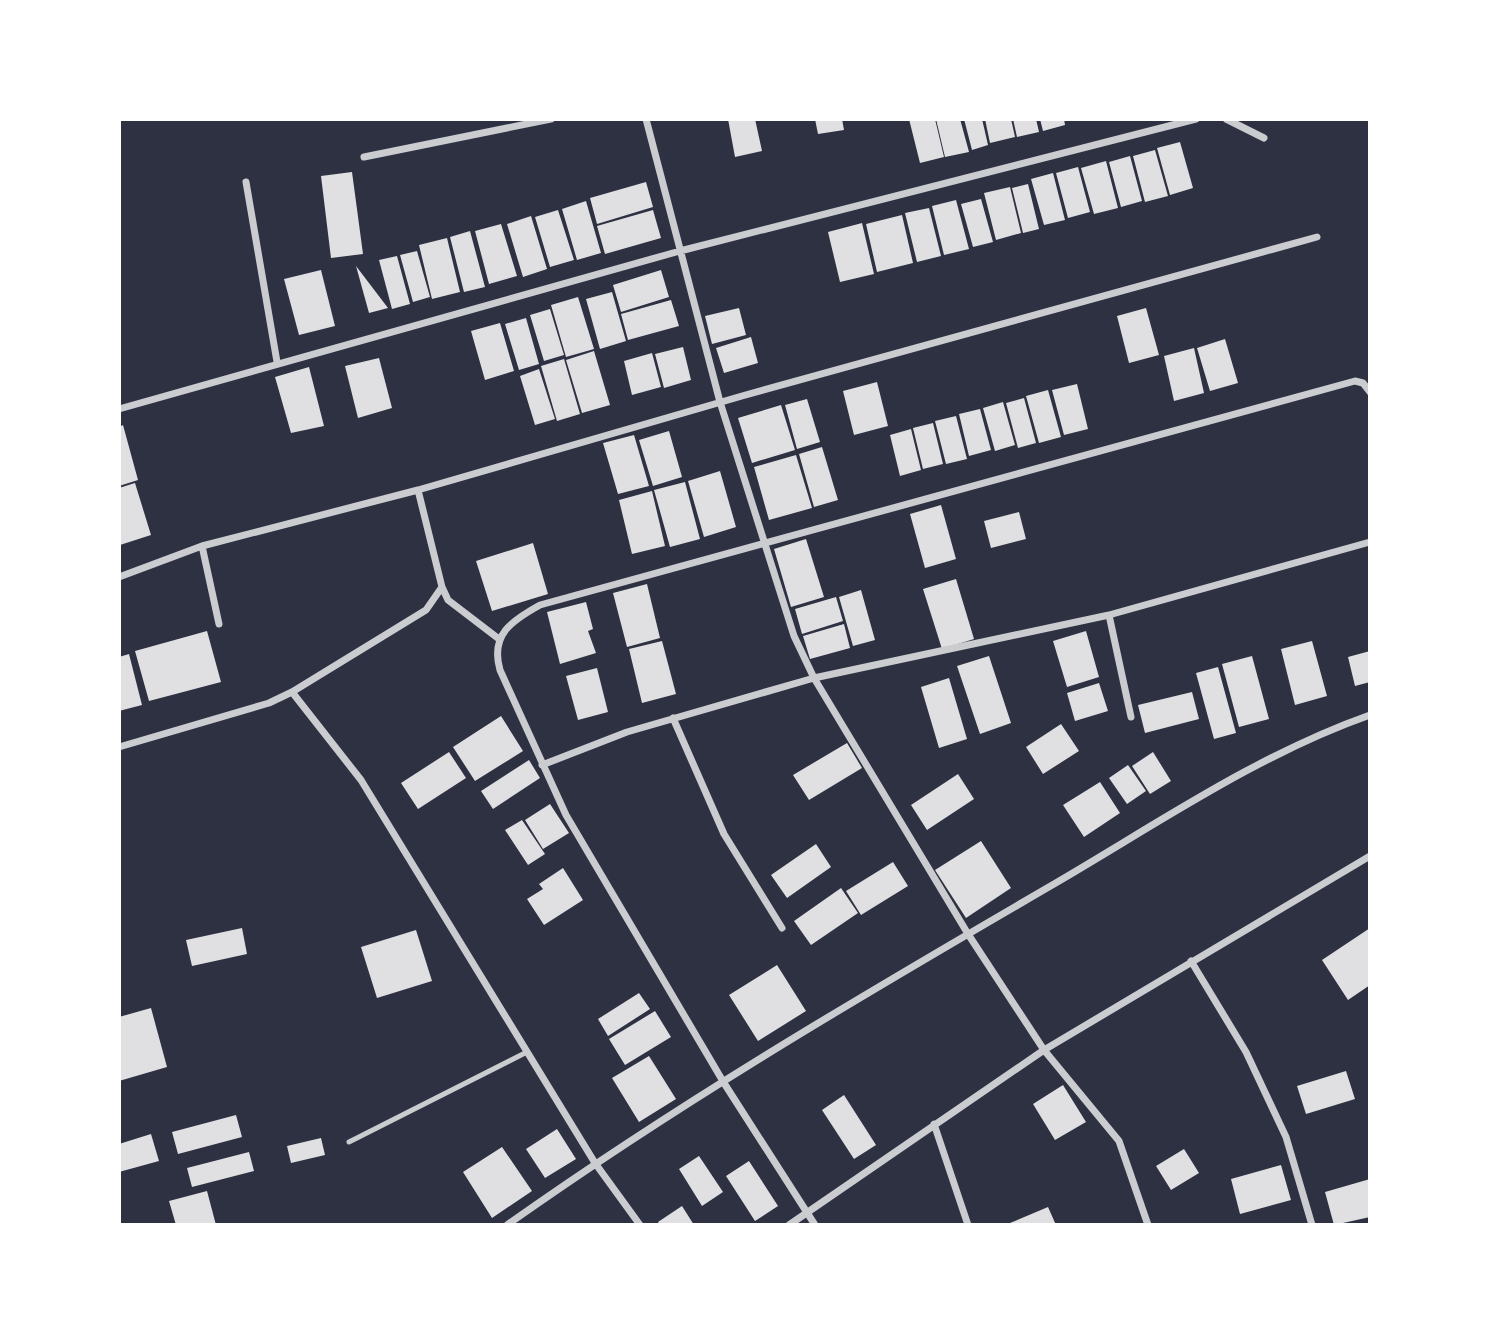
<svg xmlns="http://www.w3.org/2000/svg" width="1489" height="1344" font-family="Commissioner,sans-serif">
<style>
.building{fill:#e0e0e3}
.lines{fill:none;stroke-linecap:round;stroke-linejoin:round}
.service{stroke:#caccd0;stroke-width:5}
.minor{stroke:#caccd0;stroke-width:7}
</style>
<rect width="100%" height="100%" fill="#2d3142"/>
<path class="building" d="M728 119H755L762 151 735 157Z
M815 119H842L844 130 818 134Z
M909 119H935L944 157 920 163Z
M936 119H960L969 152 945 157Z
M964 119H982L988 145 972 150Z
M985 119H1011L1015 137 990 143Z
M1013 119H1036L1039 132 1017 137Z
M1040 119H1064L1065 125 1043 131Z
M1180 142 1193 188 1170 195 1157 148Z
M1155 150 1168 196 1145 202 1133 156Z
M1130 156 1142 201 1121 207 1109 162Z
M1106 161 1118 208 1094 214 1081 168Z
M1078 167 1090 212 1068 218 1056 173Z
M352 172 363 254 331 258 321 176Z
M1053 173 1065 220 1044 225 1031 179Z
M646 182 653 207 597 224 590 198Z
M1028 184 1039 229 1023 233 1012 188Z
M1010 187 1021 233 996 240 984 193Z
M981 199 993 242 973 247 961 204Z
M956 200 969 249 944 255 932 206Z
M586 201 601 253 577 260 562 209Z
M929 208 941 256 917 262 905 213Z
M558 210 574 260 550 267 535 217Z
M653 210 661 238 605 254 597 226Z
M902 215 913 263 877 272 866 224Z
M531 216 547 269 523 277 507 224Z
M862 223 874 274 840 282 828 232Z
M501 224 517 276 489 284 475 231Z
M470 231 485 287 464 292 450 237Z
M447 238 460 292 432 299 419 245Z
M417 251 430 297 413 302 400 255Z
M397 256 410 304 392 309 379 260Z
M356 266 388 308 369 313Z
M321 270 335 326 299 335 284 279Z
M661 270 669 297 621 312 613 285Z
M612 292 626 341 600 349 586 299Z
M578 297 594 349 566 357 551 305Z
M671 300 679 326 628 340 621 314Z
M739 308 746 335 712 344 705 316Z
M1146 308 1159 355 1129 363 1117 316Z
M550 309 564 355 544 361 530 315Z
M526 318 539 364 519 370 505 324Z
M500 323 514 371 485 380 471 331Z
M751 337 758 363 724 373 716 348Z
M1225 339 1238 383 1210 391 1197 348Z
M683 347 691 380 664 388 655 354Z
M1194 348 1204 393 1174 401 1164 356Z
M594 351 610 405 582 413 566 360Z
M652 353 661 387 632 395 624 361Z
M379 358 392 408 358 418 345 366Z
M564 359 580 414 557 421 541 366Z
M309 367 324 426 291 433 275 377Z
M539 369 555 419 535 425 520 376Z
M877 382 888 426 854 435 843 391Z
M1077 384 1088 429 1064 435 1052 390Z
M1048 390 1061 437 1039 443 1026 396Z
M1024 398 1036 443 1018 448 1006 403Z
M807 399 820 442 797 449 785 405Z
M1003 402 1015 445 995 451 983 408Z
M781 405 795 450 752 463 738 418Z
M980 409 991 450 969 456 959 414Z
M956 416 967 459 946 464 935 421Z
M933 423 943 464 923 469 913 428Z
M123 425 138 480 119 486V427Z
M911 429 921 470 900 476 890 435Z
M669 431 682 477 653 486 639 440Z
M634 435 649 486 618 494 603 443Z
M822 447 838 500 814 507 799 454Z
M796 455 812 508 769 520 754 467Z
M720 471 736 527 704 537 688 481Z
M685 482 700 539 670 547 654 490Z
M135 483 151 535 120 545 119 488Z
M652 491 665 546 632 554 619 500Z
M941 505 956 559 925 568 910 514Z
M1019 512 1026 539 991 548 984 521Z
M806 539 824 597 791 607 774 549Z
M533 543 548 594 492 611 476 561Z
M956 579 974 639 942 649 923 589Z
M647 584 660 638 627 647 613 593Z
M861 590 875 640 853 646 839 597Z
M836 597 843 621 802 634 795 609Z
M586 602 593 629 588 631 596 653 560 664 547 612Z
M844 624 850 648 810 659 803 636Z
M207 631 221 682 149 701 135 651Z
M1086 631 1099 677 1067 687 1053 641Z
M662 641 676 694 642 703 629 649Z
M1312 641 1327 696 1295 705 1281 649Z
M1370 651V682L1355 686 1348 657Z
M129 654 142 705 119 711V657Z
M989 656 1011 723 980 734 957 666Z
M1252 656 1269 719 1239 727 1222 664Z
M1218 667 1236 733 1214 739 1196 673Z
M597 668 608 712 578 720 566 676Z
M949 678 967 739 939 748 921 687Z
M1099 683 1108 711 1075 721 1067 693Z
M1192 692 1199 719 1145 733 1138 705Z
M501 716 523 751 475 781 453 747Z
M1061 724 1079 751 1043 774 1026 747Z
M847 743 862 768 809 800 793 775Z
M449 752 466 778 418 809 401 783Z
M1153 752 1171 781 1150 794 1132 766Z
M529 760 540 778 493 809 481 791Z
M1128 765 1146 791 1127 804 1109 778Z
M958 774 974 799 927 830 911 805Z
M1100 782 1120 813 1084 837 1063 805Z
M550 804 569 833 543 849 525 820Z
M522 820 545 854 528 865 505 830Z
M981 841 1011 888 966 918 935 870Z
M816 844 831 867 787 898 771 875Z
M893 862 908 886 861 915 846 891Z
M563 868 583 900 544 925 527 899 543 889 539 884Z
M841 888 858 913 811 945 794 921Z
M242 928 247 954 192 966 186 940Z
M1370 928V985L1348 1000 1322 960Z
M416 930 432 981 377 998 361 947Z
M777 965 806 1011 758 1041 729 995Z
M639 993 650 1009 608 1036 598 1019Z
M151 1008 167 1067 119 1081V1017Z
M655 1011 671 1037 625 1065 609 1039Z
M649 1056 676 1099 639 1122 612 1078Z
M1346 1071 1355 1099 1306 1114 1297 1086Z
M1063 1085 1086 1122 1055 1140 1033 1104Z
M844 1095 876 1145 854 1159 822 1110Z
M236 1115 242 1137 178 1154 172 1132Z
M557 1129 576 1159 545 1178 526 1149Z
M151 1134 159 1161 119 1172V1144Z
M321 1138 325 1155 291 1163 287 1146Z
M502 1147 532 1191 492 1218 463 1172Z
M1184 1149 1199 1173 1171 1190 1156 1166Z
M249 1152 254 1171 192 1187 187 1168Z
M699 1156 723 1192 702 1206 679 1169Z
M749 1161 778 1206 755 1221 726 1176Z
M1281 1165 1291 1200 1240 1214 1231 1179Z
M1370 1179V1217L1334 1225 1325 1192Z
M207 1191 216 1225H176L169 1201Z
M682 1206 694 1225H660L658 1222Z
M1048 1207 1056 1225H1011L1010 1223Z"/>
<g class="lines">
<path class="service" d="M349 1142 527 1052"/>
<path class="minor" d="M646 119 720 402 794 636 814 678 968 934 1044 1050 1119 1141 1148 1225
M1226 119 1264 138
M364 157 551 119
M246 182 277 362
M119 409 680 251 1196 119
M202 546 219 624
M119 577 202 546 418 490 742 396 1317 237
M442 587 448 600 499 639
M1109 615 1131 717
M292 692 361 780 595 1163 640 1225
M673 718 724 834 782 928
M119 747 269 703 292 692 426 610 442 587 418 490
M542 765 627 732 814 678 1109 615 1370 542
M1191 961 1246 1052 1286 1137 1312 1225
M934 1124 968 1225
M507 1225C682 1101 868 992 1054 884 1157 824 1257 755 1370 715
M789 1225 1044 1050 1370 856
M815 1225 724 1083 566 815 500 670C490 635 511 621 540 605L1355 381 1363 383 1370 392"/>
</g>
<rect width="1489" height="1344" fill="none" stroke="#ffffff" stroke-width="242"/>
</svg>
